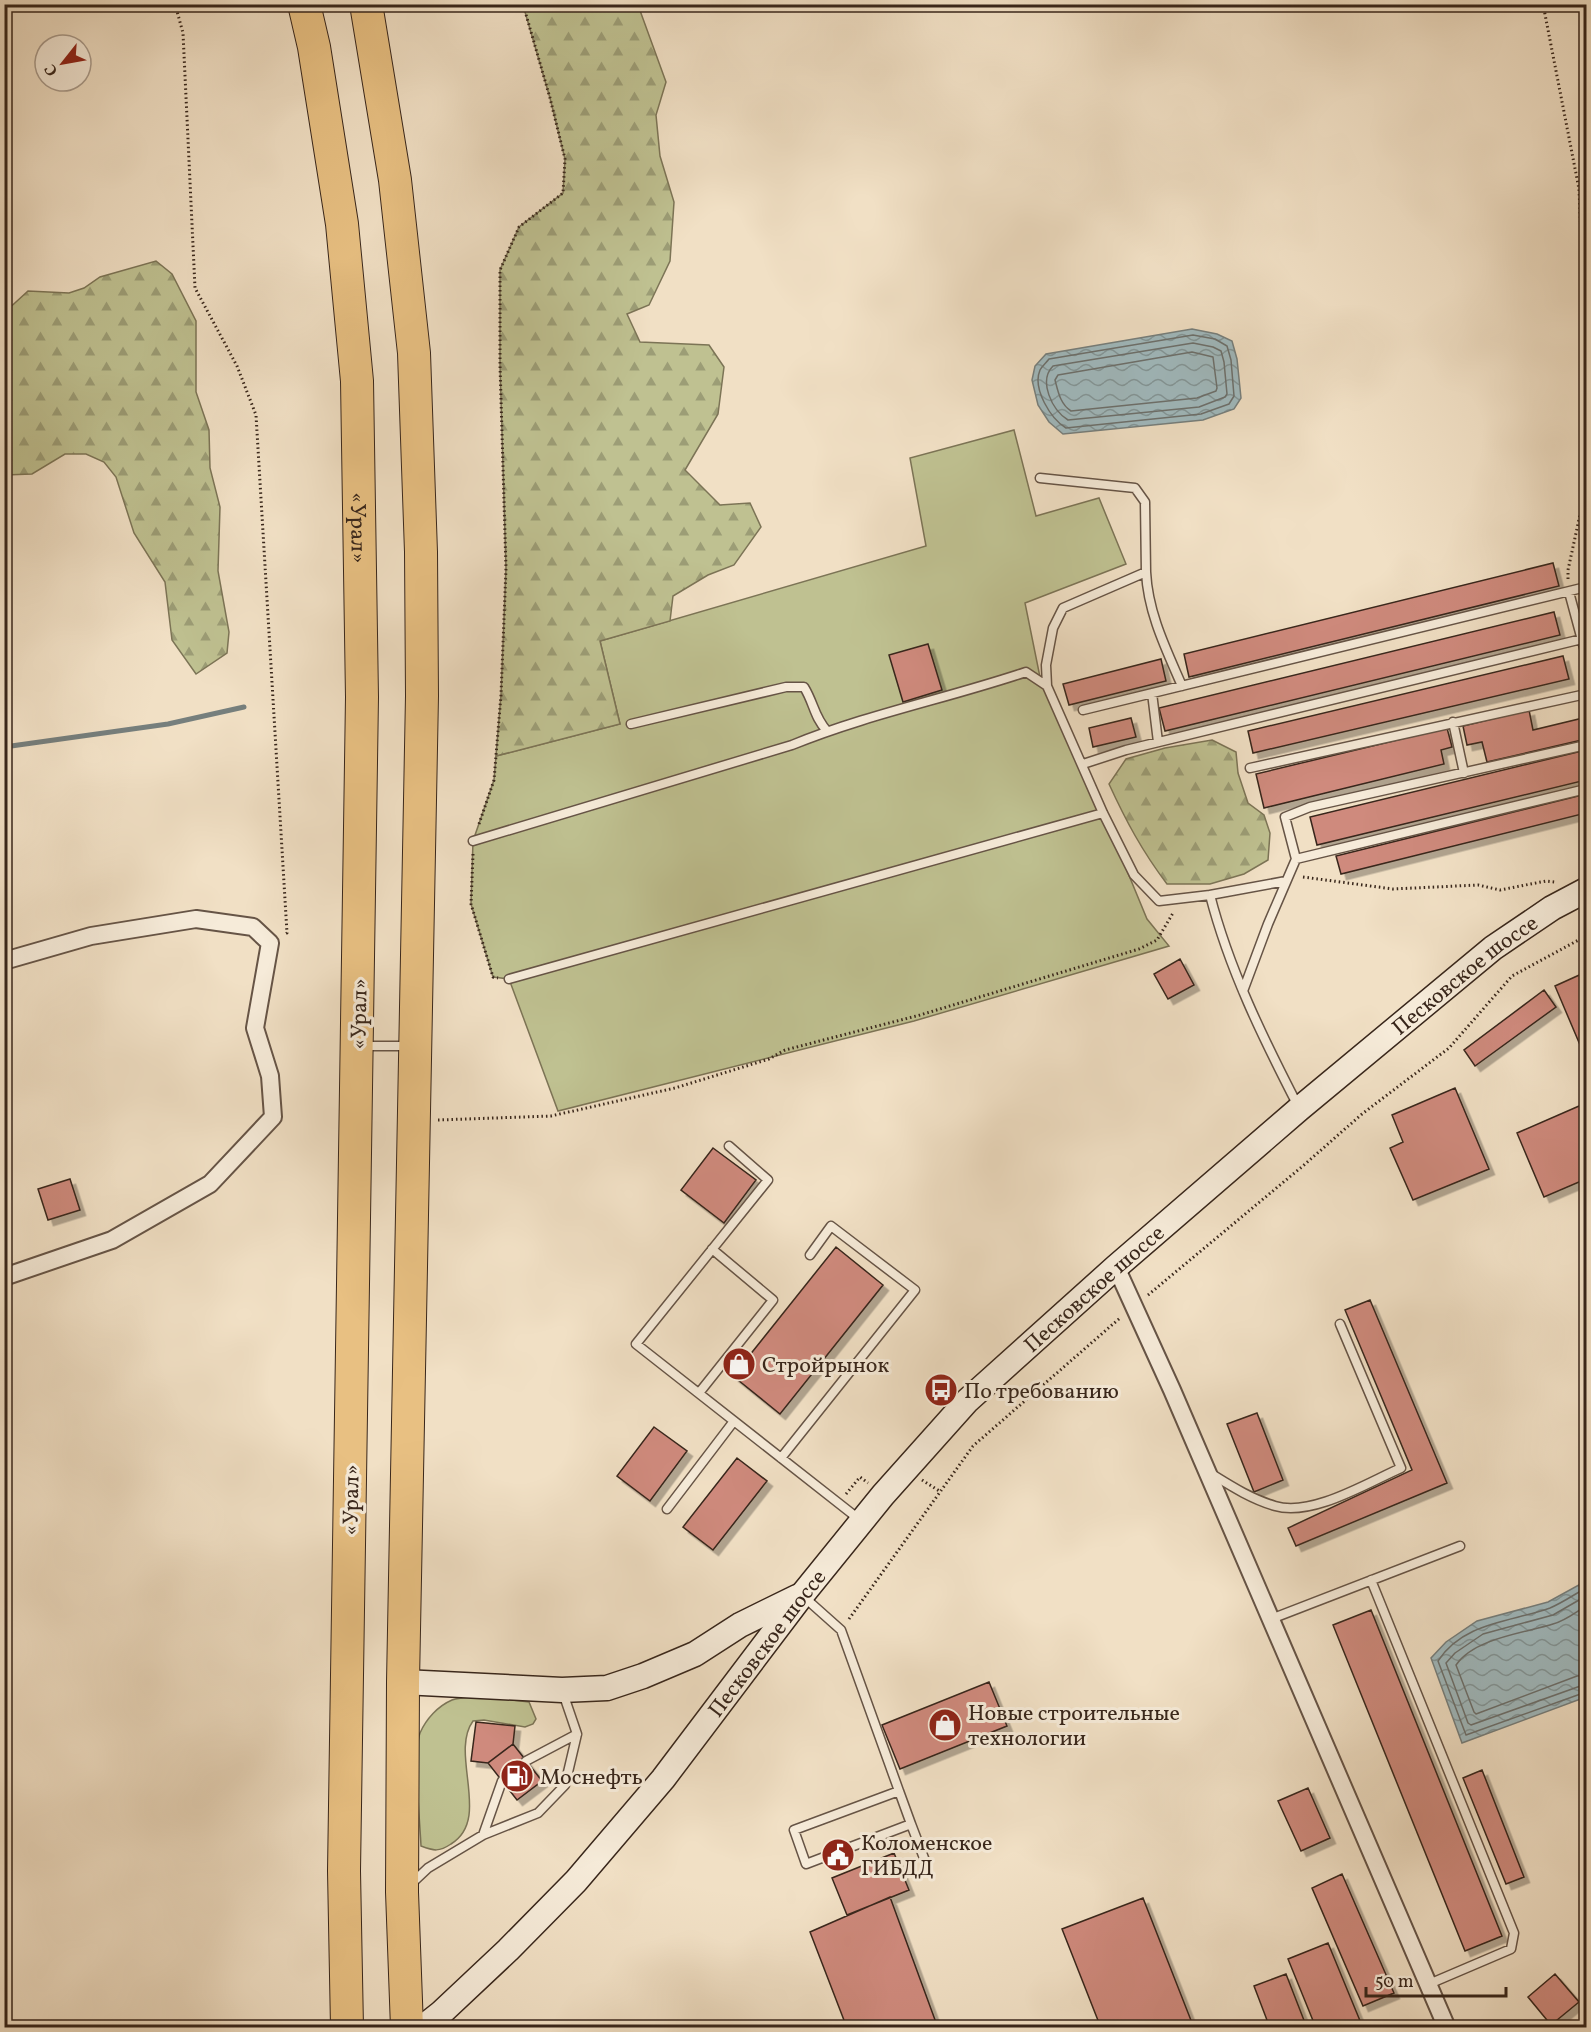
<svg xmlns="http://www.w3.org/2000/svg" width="1591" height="2032" font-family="Vollkorn,serif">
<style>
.green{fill:#bfc191;stroke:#7c7456;stroke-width:1.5}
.forest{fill:url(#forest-firs);stroke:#7c7456;stroke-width:1.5}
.water{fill:url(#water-waves);stroke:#767f7d;stroke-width:1.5}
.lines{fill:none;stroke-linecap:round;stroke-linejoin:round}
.shore{stroke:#6c706d;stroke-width:1.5}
.stream{stroke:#767f7d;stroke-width:5}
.building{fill:#cf8a7d;stroke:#38261b;stroke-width:1.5;filter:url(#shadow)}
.lane-casing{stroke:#665446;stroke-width:11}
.street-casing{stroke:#665446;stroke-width:20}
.secondary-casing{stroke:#38261b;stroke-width:27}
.highway-casing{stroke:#38261b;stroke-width:34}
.path{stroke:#38261b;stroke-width:3;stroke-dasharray:1.5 3;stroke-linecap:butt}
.lane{stroke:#f6ebd9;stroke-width:8}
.street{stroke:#f6ebd9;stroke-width:16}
.secondary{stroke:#f6ebd9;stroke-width:24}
.highway{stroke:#e8c082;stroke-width:32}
.labels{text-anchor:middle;stroke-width:6;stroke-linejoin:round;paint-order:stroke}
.street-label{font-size:22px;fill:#38261b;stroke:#f6ebd9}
.poi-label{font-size:22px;fill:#38261b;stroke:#f6ebd9;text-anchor:start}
</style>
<defs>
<pattern id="forest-firs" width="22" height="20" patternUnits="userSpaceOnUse" patternTransform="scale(1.5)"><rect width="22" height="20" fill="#bfc191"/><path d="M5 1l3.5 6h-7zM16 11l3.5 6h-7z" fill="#9c9d76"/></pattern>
<pattern id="water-waves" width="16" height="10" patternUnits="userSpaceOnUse" patternTransform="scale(1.5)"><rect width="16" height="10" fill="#a0babf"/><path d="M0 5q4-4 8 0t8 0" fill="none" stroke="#83979a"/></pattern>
<filter id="shadow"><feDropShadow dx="5.5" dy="5.5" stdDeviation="0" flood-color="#0004"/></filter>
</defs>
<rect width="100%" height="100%" fill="#f1e0c5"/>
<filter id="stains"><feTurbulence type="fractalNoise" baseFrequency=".00333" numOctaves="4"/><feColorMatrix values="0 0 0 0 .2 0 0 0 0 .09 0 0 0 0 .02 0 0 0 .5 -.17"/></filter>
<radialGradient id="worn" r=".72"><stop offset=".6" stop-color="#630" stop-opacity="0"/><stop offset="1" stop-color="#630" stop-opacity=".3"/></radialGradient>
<path class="green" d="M1014 430 1036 516 1099 498 1126 564 1025 603 1041 682 1083 764 1147 919 1169 946 914 1021 558 1111 509 979 493 977 471 904 473 841 494 780 496 756 620 724 600 641 926 546 910 458Z
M480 1696 529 1702 536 1719 533 1724 525 1727 484 1720 473 1721C449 1754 492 1819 451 1844 439 1852 434 1851 421 1846 420 1822 413 1753 420 1733 426 1719 438 1706 452 1700 460 1697 471 1697 480 1696Z"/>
<path class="forest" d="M523 5H638L666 82 656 115 660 156 674 202 670 261 649 305 627 314 640 342 709 345 724 367 718 414 685 470 720 505 750 503 761 527 734 565 708 575 673 596 670 621 600 641 620 724 496 756 501 695 506 568 500 365V270L519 227 563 193 565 159 550 98Z
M156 261 172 274 196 321V392L209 430 210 468 220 507 218 571 229 632 227 653 196 674 172 640 165 582 134 533 116 477 104 462 86 454H65L32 474 5 475V312L28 291 69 293 84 288 100 277Z
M1212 740 1236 752 1238 773 1248 803 1264 815 1270 833 1268 860 1244 874 1210 884H1167C1142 851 1126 821 1109 784L1126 759 1165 748Z"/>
<path class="water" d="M1192 329 1217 334 1232 341 1237 359 1241 398 1234 409 1203 420 1063 434 1049 422 1038 405 1032 380 1035 366 1046 354Z
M1586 1581V1697L1462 1743 1431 1658 1446 1642 1477 1621 1548 1602Z"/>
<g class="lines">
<path class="shore" d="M1193 335 1215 339 1227 346 1231 360 1234 396 1229 404 1201 414 1066 428C1051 419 1032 389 1040 370 1042 366 1046 363 1049 359Z
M1193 343 1213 347 1221 351 1224 362 1227 394 1225 397 1199 407 1068 420C1052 410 1038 381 1053 366Z
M1192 352 1213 357 1217 388 1216 391 1197 398 1071 411C1060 404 1058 391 1055 380L1058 375Z
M1586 1588C1575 1594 1562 1603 1550 1608 1511 1622 1463 1622 1438 1661L1466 1735 1586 1692
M1586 1596 1553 1615 1483 1634 1455 1653 1446 1663 1468 1723 1471 1725 1586 1684
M1586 1606C1576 1612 1565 1621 1553 1624 1525 1633 1474 1638 1456 1665L1474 1712 1476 1714 1577 1676 1586 1675"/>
<path class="stream" d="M1584 4 1586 19
M4 747 168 724 244 707"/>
</g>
<path class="building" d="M1553 563 1559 586 1189 677 1184 654Z
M1554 612 1560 635 1165 731 1159 708Z
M928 644 942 690 903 702 889 655Z
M1563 656 1569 679 1253 753 1248 731Z
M1161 659 1166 681 1069 705 1063 684Z
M1529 710 1533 730 1583 718 1586 739 1487 762 1482 742 1467 745 1463 726Z
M1131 718 1136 737 1093 747 1089 728Z
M1447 728 1452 747 1441 750 1444 764 1264 808 1256 774Z
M1586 750V780L1317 845 1310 817Z
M1586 794V813L1341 874 1336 856Z
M1180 959 1194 985 1168 999 1154 974Z
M1586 972V1059L1555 986Z
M1544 990 1556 1007 1475 1066 1464 1050Z
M1455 1088 1489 1169 1413 1200 1390 1148 1403 1142 1392 1115Z
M1586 1103V1179L1544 1197 1517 1133Z
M713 1148 756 1180 724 1223 681 1190Z
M70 1179 80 1210 48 1220 38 1189Z
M836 1247 883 1285 780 1414 733 1376Z
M1370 1300 1447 1483 1296 1546 1288 1528 1412 1470 1345 1310Z
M1257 1413 1283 1480 1254 1492 1227 1424Z
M654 1427 687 1451 650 1501 617 1476Z
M737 1458 767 1481 713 1550 683 1527Z
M1371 1610 1502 1936 1465 1951 1333 1625Z
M989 1682 1007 1726 900 1769 882 1725Z
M476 1722 515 1726 513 1744 488 1763 471 1761Z
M513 1744 542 1781 517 1800 488 1763Z
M1482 1770 1524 1877 1506 1884 1463 1778Z
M1308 1788 1330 1838 1301 1851 1278 1801Z
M894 1853 909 1890 847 1915 832 1878Z
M1342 1874 1394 1993 1363 2006 1312 1888Z
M890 1897 938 2028H847L810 1932Z
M1143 1898 1194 2028H1101L1062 1929Z
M1328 1943 1363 2028H1316L1288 1959Z
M1286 1974 1307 2028H1270L1254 1986Z
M1555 1974 1579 2002 1551 2025 1528 1997Z"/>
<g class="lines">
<g class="lane-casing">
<path id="lane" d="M1040 478 1135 488 1145 502 1146 572 1063 608 1053 628 1046 665 1047 686 1103 813 1134 875 1159 901 1210 895C1229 969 1263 1038 1298 1106
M1146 572C1148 613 1166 649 1182 686
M1569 592 1586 655
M1152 693 1158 742
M1083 710 1586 587
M1453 722 1464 773
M631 724 786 687H804C814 703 814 717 827 731
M1083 764 1126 750 1586 638
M1250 768 1586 694
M473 841 792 745C868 714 949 698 1026 672L1047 686
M1296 859 1586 789
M1210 895 1286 881
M509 979 1103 813
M1243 991 1268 924 1296 859 1285 817 1310 807 1586 745
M361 1046H409
M729 1146 768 1180 636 1344 860 1520
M699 1393 773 1300 712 1249
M781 1458 915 1290 831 1226 810 1255
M1210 1473C1231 1486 1251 1499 1275 1506 1312 1517 1367 1483 1401 1468L1340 1324
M667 1509 734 1421
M1371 1580 1514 1933 1511 1949 1429 1984
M804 1597 841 1630 899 1791 794 1830 806 1864 911 1824 927 1866
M1271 1619 1460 1546
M526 1761 577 1734
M899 1791 911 1824
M483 1835 502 1781
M411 1884 428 1868 483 1835 538 1813 565 1785 577 1734 563 1693"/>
</g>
<g class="street-casing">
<path id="street" d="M4 961 91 936 196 919 253 927 270 943 255 1028 270 1076 273 1117 210 1184 112 1240 4 1277
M1116 1267 1172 1390 1447 2028"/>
</g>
<g class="secondary-casing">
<g id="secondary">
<path d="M403 1682 562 1690 607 1688 643 1676 695 1654 740 1625 797 1597"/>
<path id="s1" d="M422 2028 441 2013 508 1950 576 1881 663 1779 802 1595 883 1495 967 1401 1116 1267 1299 1109 1493 948 1552 908 1586 890"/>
</g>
</g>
<g class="highway-casing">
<g id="highway">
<path id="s2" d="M304 4 314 47 342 224 357 381 362 697 344 1871 347 2028"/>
<path d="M366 4 395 180 414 353 421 552 422 696 403 1682 402 1892 407 2028"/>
</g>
</g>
<path class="path" d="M175 4 183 33 195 288 237 366 256 415 287 933 285 934
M1543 4 1579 189 1586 350
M1568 579V570L1586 487
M479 824 494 780 501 695 506 568 500 365V270L519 227 563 193 565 159 550 98 523 4
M473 854 471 904 493 977 498 978
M1303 877 1393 889 1478 885 1500 890 1546 881 1555 882
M438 1120 551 1116 675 1088 769 1059 785 1050 920 1015 1139 949 1157 940 1173 913
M1148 1295 1304 1165 1362 1114 1449 1048 1512 976 1586 936
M922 1480 941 1492
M846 1494 860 1477 868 1483
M849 1619 973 1446 1120 1318"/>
<use href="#lane" class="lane"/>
<use href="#street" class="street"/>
<use href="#secondary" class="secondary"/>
<use href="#highway" class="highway"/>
</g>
<defs>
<g id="shop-disc" transform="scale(1.725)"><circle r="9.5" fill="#8f2418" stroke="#f6ebd9"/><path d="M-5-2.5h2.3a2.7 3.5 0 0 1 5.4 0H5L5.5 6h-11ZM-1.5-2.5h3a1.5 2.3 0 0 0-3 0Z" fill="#fff"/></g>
<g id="bus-disc" transform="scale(1.725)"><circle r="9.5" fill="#8f2418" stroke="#f6ebd9"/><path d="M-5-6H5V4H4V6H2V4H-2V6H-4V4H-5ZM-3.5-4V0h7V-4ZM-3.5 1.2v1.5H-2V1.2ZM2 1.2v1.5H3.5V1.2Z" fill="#fff"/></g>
<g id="fuel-disc" transform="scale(1.725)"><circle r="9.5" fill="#8f2418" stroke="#f6ebd9"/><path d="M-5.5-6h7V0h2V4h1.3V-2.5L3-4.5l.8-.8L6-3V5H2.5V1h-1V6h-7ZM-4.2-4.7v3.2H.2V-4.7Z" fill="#fff"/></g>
<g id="civic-disc" transform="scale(1.725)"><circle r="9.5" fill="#8f2418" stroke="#f6ebd9"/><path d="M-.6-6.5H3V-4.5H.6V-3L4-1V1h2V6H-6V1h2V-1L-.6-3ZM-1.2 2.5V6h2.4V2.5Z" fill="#fff"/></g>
</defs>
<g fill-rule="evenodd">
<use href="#shop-disc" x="739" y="1364"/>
<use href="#bus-disc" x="941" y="1390"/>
<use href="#shop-disc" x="945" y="1725"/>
<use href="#fuel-disc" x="517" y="1776"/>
<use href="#civic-disc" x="838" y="1855"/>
</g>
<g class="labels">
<g class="street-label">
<text dy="8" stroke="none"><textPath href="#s2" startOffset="528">«Урал»</textPath></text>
<text dy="8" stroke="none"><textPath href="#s1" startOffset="1488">Песковское шоссе</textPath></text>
<text transform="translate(358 1014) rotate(-89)" y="8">«Урал»</text>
<text dy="8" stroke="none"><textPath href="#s1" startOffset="1002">Песковское шоссе</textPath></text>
<text transform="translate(350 1500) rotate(-89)" y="8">«Урал»</text>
<text dy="8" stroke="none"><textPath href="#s1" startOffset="518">Песковское шоссе</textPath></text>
</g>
<g class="poi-label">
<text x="762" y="1372">Стройрынок</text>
<text x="964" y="1398">По требованию</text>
<text x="968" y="1720">Новые строительные<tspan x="968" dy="25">технологии</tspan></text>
<text x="540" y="1784">Моснефть</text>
<text x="861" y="1850">Коломенское<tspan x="861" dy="25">ГИБДД</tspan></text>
</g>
</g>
<rect width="1591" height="2032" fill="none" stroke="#f1e0c5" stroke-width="24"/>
<rect x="6" y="6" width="1579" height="2020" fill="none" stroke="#38261b" stroke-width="3"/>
<rect x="12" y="12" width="1567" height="2008" fill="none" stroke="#38261b" stroke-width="1.5"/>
<g transform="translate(63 63) rotate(239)"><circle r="28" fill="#f6ebd9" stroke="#aa9c8d" stroke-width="1.5"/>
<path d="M0-4.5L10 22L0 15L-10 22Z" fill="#8f2418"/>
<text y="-9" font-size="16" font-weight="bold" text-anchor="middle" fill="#38261b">С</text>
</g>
<path d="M1366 1987v9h140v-9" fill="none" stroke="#38261b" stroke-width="3"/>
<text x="1375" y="1987" font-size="18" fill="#38261b" stroke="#f6ebd9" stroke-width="4.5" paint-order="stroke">50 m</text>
<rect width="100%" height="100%" filter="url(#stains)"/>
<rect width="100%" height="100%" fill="url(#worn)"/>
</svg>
